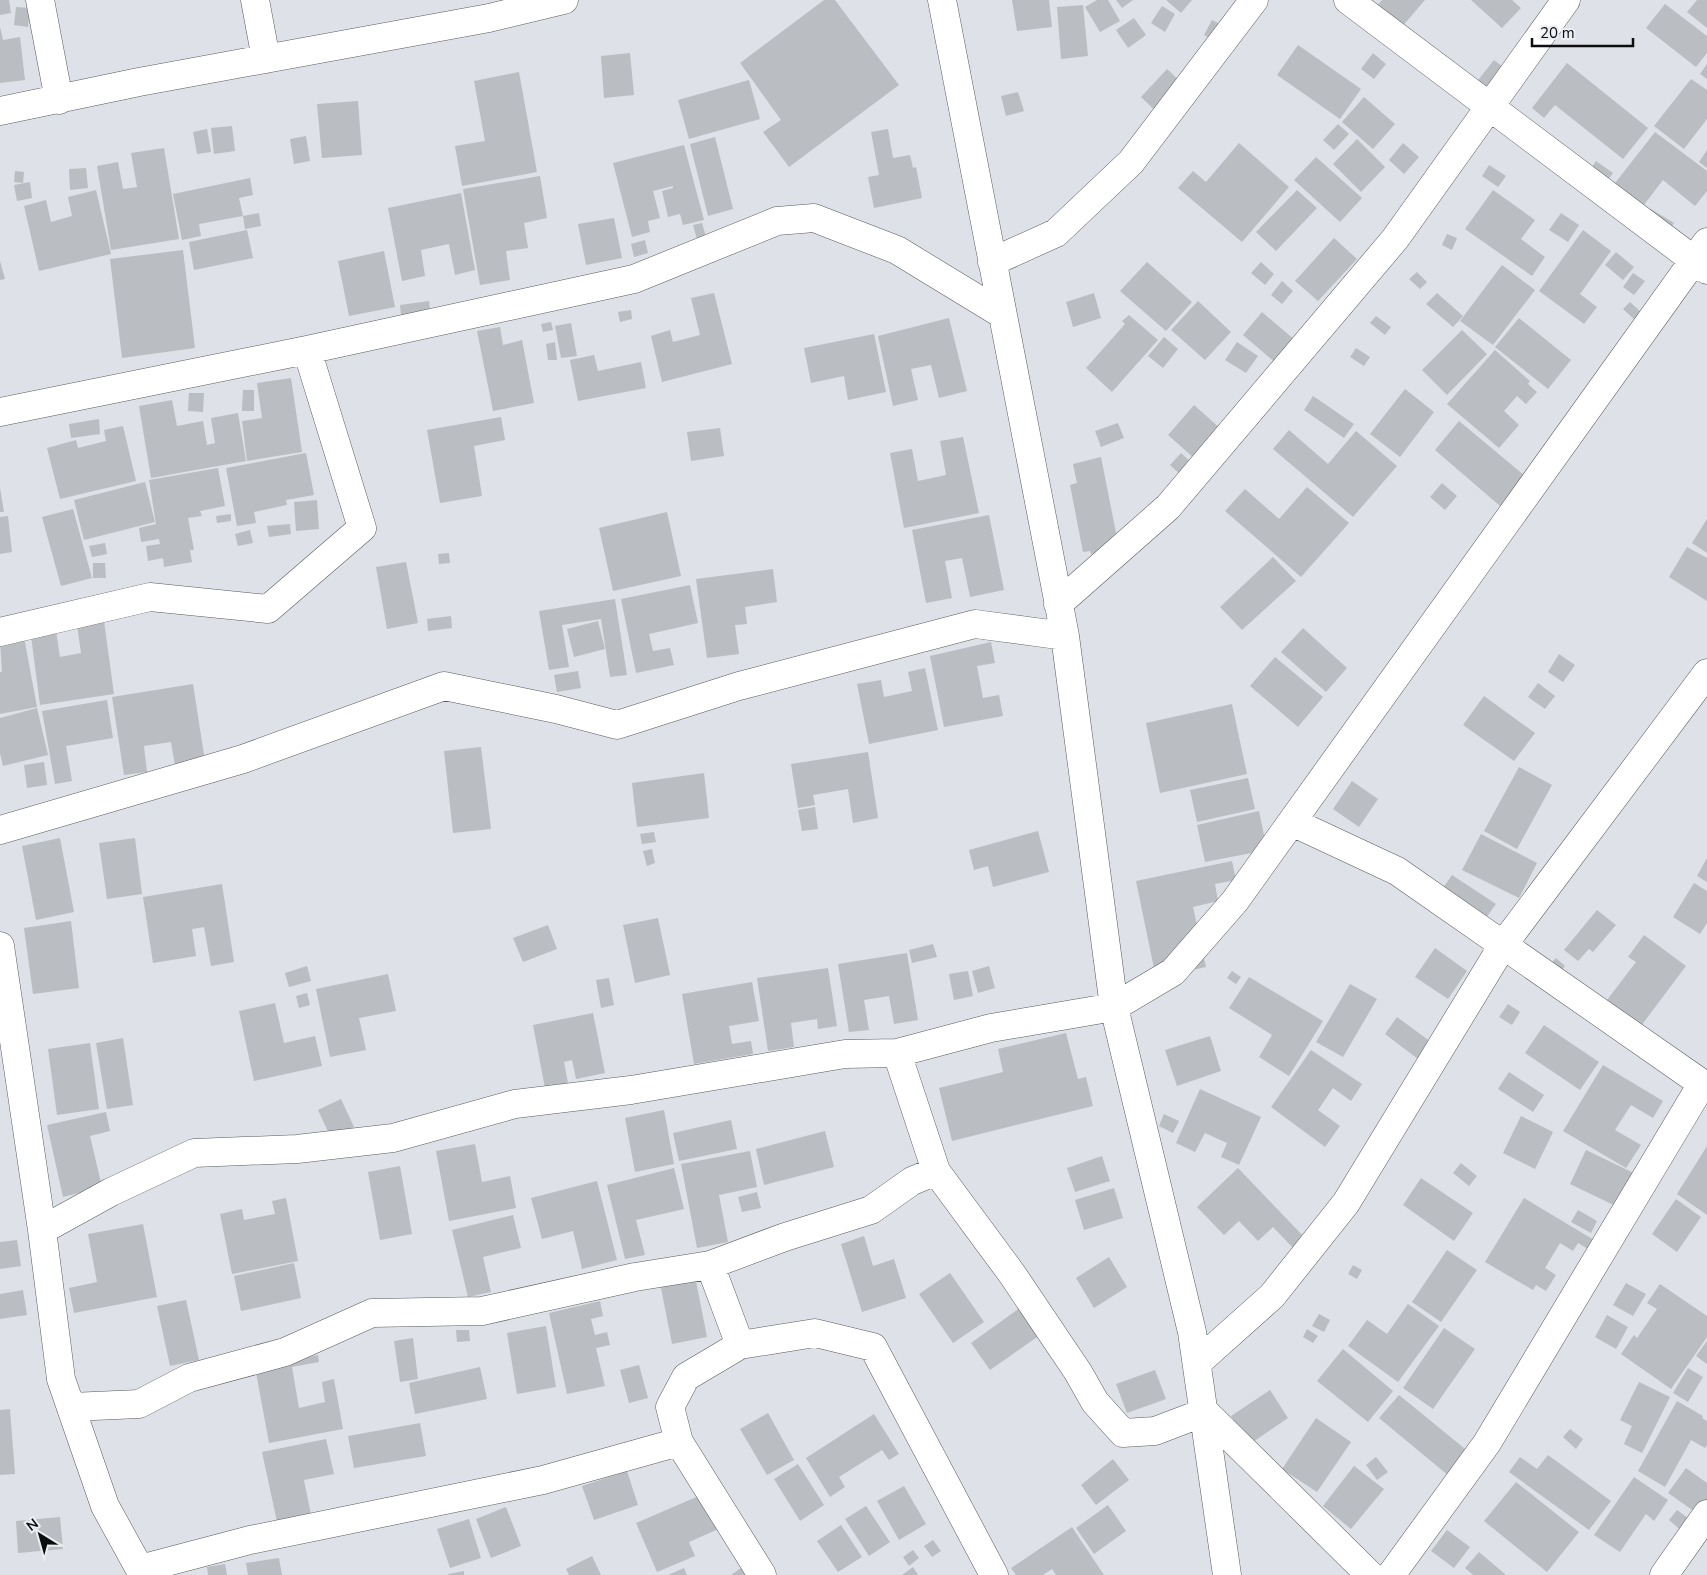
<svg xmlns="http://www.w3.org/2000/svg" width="1707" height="1575" font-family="'Nunito Sans',sans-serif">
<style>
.building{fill:#babdc2}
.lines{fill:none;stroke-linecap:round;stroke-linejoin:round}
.minor-casing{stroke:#585b5f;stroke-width:29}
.minor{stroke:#fff;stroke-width:28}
</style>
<rect width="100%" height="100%" fill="#dee1e7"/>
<path class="building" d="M0 0H9L11 13 0 15Z
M824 0H835L899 85 789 167 763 132 781 120 740 63Z
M1012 0H1049L1052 27 1017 31Z
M1097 0H1108L1120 21 1100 32 1085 7Z
M1116 0H1133L1122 8Z
M1166 0H1192L1181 13Z
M1382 0H1425L1400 29 1375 8Z
M1471 0H1512L1521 8 1502 28Z
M1697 0H1707V28L1687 12Z
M1665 4 1707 36V53L1696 67 1646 28Z
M1083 5 1088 56 1061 59 1057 7Z
M1162 6 1175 14 1165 32 1151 23Z
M16 7 30 8 28 27 14 25Z
M1134 18 1146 35 1128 48 1116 30Z
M1212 20 1228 28 1220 44 1204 35Z
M0 27 3 40 20 37 25 80 0 83Z
M1298 45 1361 89 1340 119 1277 75Z
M630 53 634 95 604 98 601 56Z
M1373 53 1386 64 1374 79 1361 69Z
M1494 60 1510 72 1487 102 1471 89Z
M1567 63 1648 128 1623 159 1555 105 1544 118 1532 108Z
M1707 64V79L1700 74Z
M1167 69 1188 89 1162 117 1141 97Z
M519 72 537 172 462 186 455 146 485 141 474 81Z
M1691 79 1707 90V119L1684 149 1654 126Z
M749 80 760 119 689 139 678 100Z
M1018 92 1024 111 1006 116 1001 96Z
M1364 97 1395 124 1373 149 1342 122Z
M358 101 362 155 322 158 317 104Z
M1338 124 1349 134 1334 150 1323 140Z
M232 126 235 151 214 154 211 128Z
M207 129 211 152 197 154 193 132Z
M888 129 893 158 910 155 913 168 916 167 922 198 874 208 868 177 879 175 871 132Z
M1655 132 1707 171V191L1695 206 1663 180 1637 214 1608 192Z
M306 136 310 161 294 164 290 139Z
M715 137 733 209 708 216 690 144Z
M1357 139 1385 167 1361 192 1333 164Z
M1239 143 1289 187 1242 242 1178 188 1193 171 1206 182Z
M1403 143 1419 157 1404 174 1389 160Z
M684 145 704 220 683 225 680 214 668 217 662 191 673 188V186L653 191 660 218 648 221 650 232 632 237 613 163Z
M164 148 179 239 111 250 97 166 118 162 123 189 137 187 131 153Z
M1707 150V168L1699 162Z
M1316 157 1362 198 1340 222 1294 180Z
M1596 161 1613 173 1602 188 1586 176Z
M1489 165 1506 176 1498 187 1482 176Z
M86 168 88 188 70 190 69 169Z
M15 171 24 172 23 183 14 182Z
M540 176 547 218 524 223 528 248 506 251 510 280 480 285 463 189Z
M250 178 253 195 239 198 243 216 199 224 201 236 182 240 173 194Z
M30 182 32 198 17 201 14 185Z
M96 190 111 254 39 271 24 206 46 200 51 222 72 216 68 197Z
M1297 190 1317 208 1276 251 1256 232Z
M1493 190 1535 220 1521 239 1545 257 1532 276 1465 229Z
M461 193 475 270 455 275 449 244 421 250 425 276 402 281 388 208Z
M1651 209 1674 223 1666 236 1643 220Z
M259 213 261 226 245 229 243 216Z
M1561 213 1579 225 1568 242 1549 230Z
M614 218 622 258 586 265 578 224Z
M702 223 707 240 698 243 693 225Z
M247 230 253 258 194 270 189 242Z
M1583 230 1611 251 1580 294 1597 307 1584 324 1539 291Z
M1447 234 1457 238 1452 250 1442 245Z
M1334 238 1357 259 1318 301 1295 281Z
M645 240 648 253 634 257 631 244Z
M183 250 195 348 122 358 110 259Z
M384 251 395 307 349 316 338 261Z
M1616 252 1634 267 1623 280 1605 265Z
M0 261 5 279 0 280Z
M1147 262 1192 302 1166 331 1120 291Z
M1261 262 1274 274 1265 285 1251 273Z
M1502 265 1535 290 1493 345 1460 321Z
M1417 272 1427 282 1420 289 1409 279Z
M1633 273 1645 281 1634 295 1623 287Z
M1282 281 1293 291 1282 304 1271 295Z
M714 293 732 364 662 382 651 336 670 330 673 342 700 335 691 298Z
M1094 293 1101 318 1073 327 1066 302Z
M1437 293 1463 316 1453 327 1426 304Z
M429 301 431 321 402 325 400 305Z
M1198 301 1231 332 1205 360 1171 330Z
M1630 302 1644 315 1637 322 1623 309Z
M631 310 632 319 620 322 618 312Z
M1262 312 1296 341 1277 364 1243 335Z
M1129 315 1158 340 1112 392 1086 368 1125 324 1122 321Z
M1376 316 1391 327 1385 335 1370 323Z
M949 318 967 391 939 398 931 365 911 369 918 400 893 406 878 336Z
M1519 318 1571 360 1548 389 1495 347Z
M551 322 553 330 543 332 541 324Z
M571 323 577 356 561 358 555 326Z
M500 327 503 345 522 340 534 403 493 411 477 331Z
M1462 330 1487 354 1447 395 1422 370Z
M874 334 886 392 848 400 844 376 811 383 804 348Z
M1164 337 1178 349 1163 368 1148 356Z
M555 342 557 360H548L546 344Z
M1237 342 1258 356 1246 373 1225 360Z
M1356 348 1370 357 1364 366 1350 357Z
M1495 350 1530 381 1528 384 1537 392 1526 404 1517 396 1504 411 1519 425 1499 448 1447 404Z
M594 355 598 371 641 362 646 388 578 401 570 360Z
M291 378 302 452 247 461 242 421 262 418 257 383Z
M1405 389 1434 412 1400 457 1370 434Z
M243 390H254V411H242Z
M189 393H204L203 412 188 411Z
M1313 396 1354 424 1344 438 1304 410Z
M172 400 177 426 203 421 207 445 215 443 211 418 238 413 246 461 151 478 139 406Z
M1194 405 1221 429 1195 459 1168 435Z
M501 417 505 440 474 446 482 496 440 503 427 430Z
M99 419 100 434 71 438 69 424Z
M1459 421 1525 476 1500 506 1435 450Z
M1118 423 1124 438 1101 447 1095 431Z
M123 426 136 481 60 499 47 448 76 440 78 448 106 441 104 430Z
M720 428 724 456 691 461 687 432Z
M1289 430 1328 464 1356 431 1397 466 1353 517 1273 449Z
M963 437 979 513 904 528 890 453 912 449 918 481 946 475 940 441Z
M306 453 314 495 286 500 287 505 254 512 256 523 237 526 226 468Z
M1181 453 1193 464 1182 476 1170 465Z
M1101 457 1119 548 1091 554 1090 551 1083 552 1070 485 1077 483 1073 464Z
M218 468 225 506 200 511 202 516 188 518 194 550H190L192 562 164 567 163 558 148 561 146 546 160 544 159 539 141 542 139 528 156 524 149 480Z
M145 482 155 522 84 540 74 500Z
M1442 483 1457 496 1445 510 1430 497Z
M1307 487 1349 523 1301 577 1225 511 1245 489 1279 519Z
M0 488 4 512H0Z
M317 500 319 529 296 531 294 502Z
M73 509 92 578 61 586 42 517Z
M667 512 681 576 613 591 599 528Z
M231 514V521L217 523 216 516Z
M989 515 1004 590 970 597 962 558 945 561 952 598 926 603 912 530Z
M8 516 12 552 0 554V517Z
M1707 519V553L1692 543Z
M290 524 291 534 269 537 267 526Z
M250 530 253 543 238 546 235 534Z
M105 543 107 554 92 557 89 546Z
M1687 547 1707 558V601L1669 577Z
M449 553 450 563 439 564 438 554Z
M1273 557 1296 581 1242 630 1220 607Z
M406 562 418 623 387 629 376 567Z
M93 563H105L106 578H93Z
M773 569 777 602 745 607 747 624 735 625 739 654 707 658 696 579Z
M690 585 698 623 649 634 653 651 670 648 674 665 636 673 621 599Z
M615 599 627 675 610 677 601 619 562 625 569 667 549 670 539 611Z
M451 616 452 628 428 631 427 619Z
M104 621 114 694 40 705 30 628 55 624 60 657 81 653 77 625Z
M598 621 605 649 574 657 567 629Z
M1303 628 1347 668 1326 692 1281 652Z
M24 637 37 707 0 714V672H2L0 641Z
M991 642 995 663 977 666 983 698 999 695 1003 716 944 727 930 656Z
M1559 654 1575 665 1563 682 1548 672Z
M1275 657 1323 697 1298 727 1250 686Z
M925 668 938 730 869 744 857 684 881 680 884 697 912 691 908 672Z
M578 671 581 688 557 692 554 675Z
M1538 683 1555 696 1545 709 1528 697Z
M193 684 205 761 175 766 171 742 144 746 147 772 124 775 112 697Z
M1484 696 1535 733 1514 761 1463 725Z
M107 700 113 738 66 746 72 781 55 784 42 711Z
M1232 704 1247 774 1160 793 1146 723Z
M37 708 48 755 3 766 0 753V718Z
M481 747 491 829 453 833 444 751Z
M868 752 878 818 853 823 848 789 813 795 815 805 798 808 791 764Z
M44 762 47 785 27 788 24 765Z
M1519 767 1552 785 1517 849 1484 831Z
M704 773 709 818 637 827 632 783Z
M1248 778 1255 809 1197 822 1190 790Z
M1352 781 1378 799 1359 827 1333 809Z
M815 807 818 829 802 831 798 810Z
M1259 811 1267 850 1205 862 1197 825Z
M1038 831 1049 872 993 887 988 866 974 870 969 850Z
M654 832 656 842 642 844 640 834Z
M1481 834 1537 863 1519 898 1462 870Z
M60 838 74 912 36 920 22 846Z
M135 838 142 894 107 899 99 843Z
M652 849 655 863 647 866 643 851Z
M1707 858V882L1697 876Z
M1232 861 1236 880 1215 884 1218 901 1193 907 1206 967 1156 978 1136 881Z
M1452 875 1496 904 1483 922 1431 905Z
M1694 883 1707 891V923L1700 934 1673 917Z
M222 884 234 962 211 966 204 927 192 929 196 956 153 963 143 897Z
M1597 910 1616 925 1593 952 1589 949 1578 961 1564 950Z
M658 918 670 975 635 983 623 925Z
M71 921 79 988 33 994 24 928Z
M548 925 557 949 523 962 513 938Z
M1644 935 1686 966 1638 1030 1604 1004 1636 962 1628 957Z
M933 944 937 957 912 963 909 950Z
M1435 948 1467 971 1448 999 1415 977Z
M907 953 918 1020 894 1024 889 996 864 1000 869 1030 849 1032 838 964Z
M1556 958 1565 966 1558 975 1548 967Z
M307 966 311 981 289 987 285 973Z
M989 966 995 988 978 993 972 971Z
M828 968 837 1026 818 1029 817 1019 791 1023 794 1047 768 1051 757 978Z
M968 971 973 996 954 1000 949 974Z
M1232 971 1241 977 1236 984 1227 978Z
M388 974 396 1011 359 1018 366 1050 330 1057 316 989Z
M1249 977 1323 1021 1289 1076 1259 1057 1272 1035 1229 1008Z
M609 978 614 1005 601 1008 596 980Z
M752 982 759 1021 729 1026 732 1044 751 1041 753 1054 694 1064 682 994Z
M1350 984 1377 999 1343 1057 1316 1042Z
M307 993 310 1005 299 1008 296 996Z
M275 1003 284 1043 315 1036 322 1066 254 1081 239 1011Z
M1508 1004 1520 1012 1512 1025 1499 1017Z
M593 1013 605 1073 576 1079 572 1060 564 1062 570 1094 547 1099 533 1025Z
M1397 1017 1431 1042 1418 1059 1385 1034Z
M1544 1025 1599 1062 1580 1090 1525 1053Z
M1066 1033 1078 1079 1086 1077 1093 1106 952 1141 939 1088 1003 1072 998 1049Z
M1210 1036 1221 1071 1177 1086 1165 1050Z
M123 1038 133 1105 107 1109 96 1043Z
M90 1043 99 1109 57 1115 48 1049Z
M1311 1050 1362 1084 1351 1101 1333 1088 1318 1110 1340 1126 1325 1147 1271 1107Z
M1603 1065 1663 1101 1653 1118 1631 1105 1615 1130 1641 1145 1626 1168 1563 1131Z
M1509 1072 1544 1095 1533 1112 1498 1089Z
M1200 1089 1261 1117 1239 1165 1221 1157 1227 1143 1205 1133 1195 1152 1176 1143Z
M341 1099 354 1127 331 1138 318 1110Z
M664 1110 674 1164 635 1172 625 1118Z
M106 1112 110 1131 90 1136 102 1187 63 1197 47 1125Z
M1164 1114 1179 1121 1173 1133 1159 1126Z
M1521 1116 1553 1132 1535 1169 1503 1153Z
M731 1120 737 1149 679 1161 673 1133Z
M825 1131 834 1167 764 1185 756 1149Z
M475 1144 482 1182 510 1176 516 1208 449 1221 436 1151Z
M1707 1146V1215L1677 1194Z
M1586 1150 1642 1177 1626 1211 1570 1184Z
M750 1151 757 1187 719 1195 728 1242 697 1248 681 1164Z
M1102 1156 1110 1181 1075 1192 1067 1168Z
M1461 1163 1477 1176 1469 1186 1453 1173Z
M400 1166 412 1234 380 1240 368 1172Z
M674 1168 684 1209 636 1220 645 1255 625 1259 607 1185Z
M1238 1168 1307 1240 1295 1250 1273 1227 1258 1241 1239 1221 1224 1235 1197 1207Z
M1421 1178 1473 1213 1454 1241 1403 1205Z
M597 1181 617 1260 582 1269 573 1231 542 1239 531 1198Z
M1114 1188 1123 1218 1084 1230 1075 1200Z
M757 1192 761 1208 742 1212 738 1197Z
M286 1198 298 1261 232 1274 220 1214 242 1209 244 1220 275 1214 272 1201Z
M1524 1198 1599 1243 1593 1252 1578 1243 1573 1251 1560 1243 1545 1268 1556 1275 1546 1291 1536 1285 1533 1290 1485 1262Z
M1676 1199 1701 1217 1677 1252 1652 1234Z
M1578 1210 1597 1221 1591 1233 1571 1222Z
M513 1215 521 1248 483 1257 491 1292 468 1297 452 1230Z
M143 1224 157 1297 74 1313 69 1288 97 1282 88 1234Z
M864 1236 873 1266 894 1259 906 1298 862 1312 841 1244Z
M17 1240 21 1266 0 1269V1242Z
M1447 1250 1477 1270 1441 1322 1412 1302Z
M1109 1257 1127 1287 1094 1308 1076 1278Z
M294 1263 301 1298 241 1311 234 1276Z
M1353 1265 1362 1270 1357 1279 1348 1274Z
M950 1273 984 1322 953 1343 919 1294Z
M695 1276 707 1337 672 1344 660 1283Z
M1626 1283 1646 1294 1633 1316 1613 1305Z
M1660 1284 1707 1316V1337L1671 1389 1621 1354 1634 1335 1637 1338 1657 1309 1647 1303Z
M23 1290 27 1315 0 1319V1294Z
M186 1300 199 1360 170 1366 157 1306Z
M600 1301 603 1316 591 1319 595 1335 607 1332 610 1345 596 1348 605 1386 567 1394 549 1313Z
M1408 1304 1439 1326 1398 1382 1348 1346 1367 1320 1387 1334Z
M1021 1307 1040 1335 990 1370 971 1343Z
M1319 1314 1330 1320 1324 1332 1312 1326Z
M1607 1315 1628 1327 1616 1349 1595 1337Z
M546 1326 556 1387 517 1394 507 1333Z
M1444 1328 1475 1349 1433 1409 1403 1388Z
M1307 1329 1318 1336 1313 1343 1303 1337Z
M456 1330H469L470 1341 457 1342Z
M413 1338 418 1379 400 1382 394 1341Z
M1707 1341V1364L1696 1356Z
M1343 1349 1393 1391 1368 1422 1317 1381Z
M318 1355 319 1362 292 1367 299 1408 325 1402 322 1382 334 1379 343 1429 269 1443 255 1367Z
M639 1365 648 1398 629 1403 620 1370Z
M480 1367 487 1399 415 1414 409 1383Z
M1688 1368 1703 1377 1688 1402 1673 1393Z
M1155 1370 1166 1399 1127 1413 1116 1384Z
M1639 1382 1670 1397 1642 1453 1624 1444 1632 1426 1620 1420Z
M1270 1390 1288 1418 1250 1444 1231 1416Z
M1399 1395 1475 1457 1455 1481 1379 1418Z
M1677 1401 1703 1416 1702 1418 1707 1421V1445L1705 1448 1691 1440 1665 1487 1638 1471Z
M10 1409 15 1474 0 1475V1410Z
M768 1413 794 1460 767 1475 740 1429Z
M874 1414 899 1454 889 1460 882 1450 839 1477 845 1487 830 1497 806 1458Z
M1316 1418 1351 1442 1317 1492 1282 1469Z
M420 1423 426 1456 354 1468 348 1436Z
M1570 1429 1583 1439 1576 1449 1563 1437Z
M326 1439 334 1474 304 1480 311 1515 277 1522 262 1452Z
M1548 1455 1611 1501 1589 1530 1509 1472 1520 1457 1537 1469Z
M1376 1457 1388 1472 1377 1480 1366 1465Z
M1113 1459 1129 1480 1096 1505 1081 1485Z
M798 1464 824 1505 800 1521 774 1479Z
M1354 1466 1384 1489 1351 1529 1323 1506Z
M1686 1468 1707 1483V1501L1698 1514 1668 1493Z
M627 1471 638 1505 594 1520 582 1486Z
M1634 1477 1668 1500 1654 1521 1646 1514 1620 1552 1594 1535Z
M1516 1482 1579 1532 1547 1572 1484 1521Z
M904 1486 926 1524 899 1540 877 1501Z
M708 1492 723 1527 689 1542 695 1556 657 1572 636 1523Z
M1108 1505 1126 1531 1094 1554 1076 1528Z
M866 1506 890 1542 869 1556 845 1519Z
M506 1507 521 1546 491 1558 476 1519Z
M1677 1510 1692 1521 1683 1532 1669 1520Z
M60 1517 63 1549 18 1553 16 1521Z
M469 1519 481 1558 450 1568 437 1529Z
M841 1525 862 1557 838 1572 817 1541Z
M1072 1527 1104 1575H1056L1052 1569 1043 1575H1016L1011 1568Z
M1447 1530 1470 1547 1454 1568 1431 1551Z
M933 1540 941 1551 932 1557 924 1546Z
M913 1550 919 1558 909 1566 903 1557Z
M1479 1552 1506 1575H1473L1465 1568Z
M592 1556 601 1575H569L566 1569Z
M279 1558 282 1575H248L246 1563Z
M225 1564 227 1575H208L207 1567Z
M745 1565 753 1575H731Z
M913 1567 918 1575H902Z
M684 1568 687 1575H668Z
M464 1571V1575H448V1574Z"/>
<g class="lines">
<g class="minor-casing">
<path id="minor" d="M40 0 59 100
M255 0 266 59
M942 0 1065 636 1114 1007 1192 1332 1227 1575
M1348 0 1707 270
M0 111 139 82 489 18 564 0
M992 262 1056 233 1131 162 1254 0
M0 412 307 350 634 279 777 221 814 218 897 250 1002 314
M1058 604 1168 507 1395 239 1566 0
M0 632 150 597 268 609 362 528 307 350
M1292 822 1397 871 1707 1087
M0 830 243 759 444 686 556 709 617 725 739 686 975 624 1065 636
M0 946 42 1230 61 1379 105 1506 143 1575
M897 1053 936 1171 1012 1274 1078 1372 1095 1402 1123 1433 1155 1431 1205 1412 1370 1575
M42 1230 111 1192 194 1153 297 1149 393 1138 515 1104 631 1090 845 1054 897 1053 991 1028 1114 1007 1173 972 1235 901 1707 242
M710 1265 740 1345
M1197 1363 1272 1296 1346 1203 1503 945 1707 673
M71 1407 139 1404 189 1378 285 1352 372 1313 482 1311 635 1277 710 1265 785 1237 871 1210 912 1181 936 1171
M679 1442 762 1575
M140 1569 250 1540 543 1480 679 1442 670 1407 686 1377 740 1345 815 1333 873 1347 994 1575
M1391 1575 1487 1443 1702 1084
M1664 1575 1707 1514"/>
</g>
<use href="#minor" class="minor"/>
</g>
<g transform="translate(40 1535) rotate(323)" stroke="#ebeff4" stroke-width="4" paint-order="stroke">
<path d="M0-4L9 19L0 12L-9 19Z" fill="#0c0d0e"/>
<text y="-8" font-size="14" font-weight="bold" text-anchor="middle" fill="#0c0d0e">N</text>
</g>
<path d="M1532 38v8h101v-8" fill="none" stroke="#0c0d0e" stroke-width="2.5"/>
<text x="1540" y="38" font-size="15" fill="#0c0d0e" stroke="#ebeff4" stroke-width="4" paint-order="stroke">20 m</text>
</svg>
